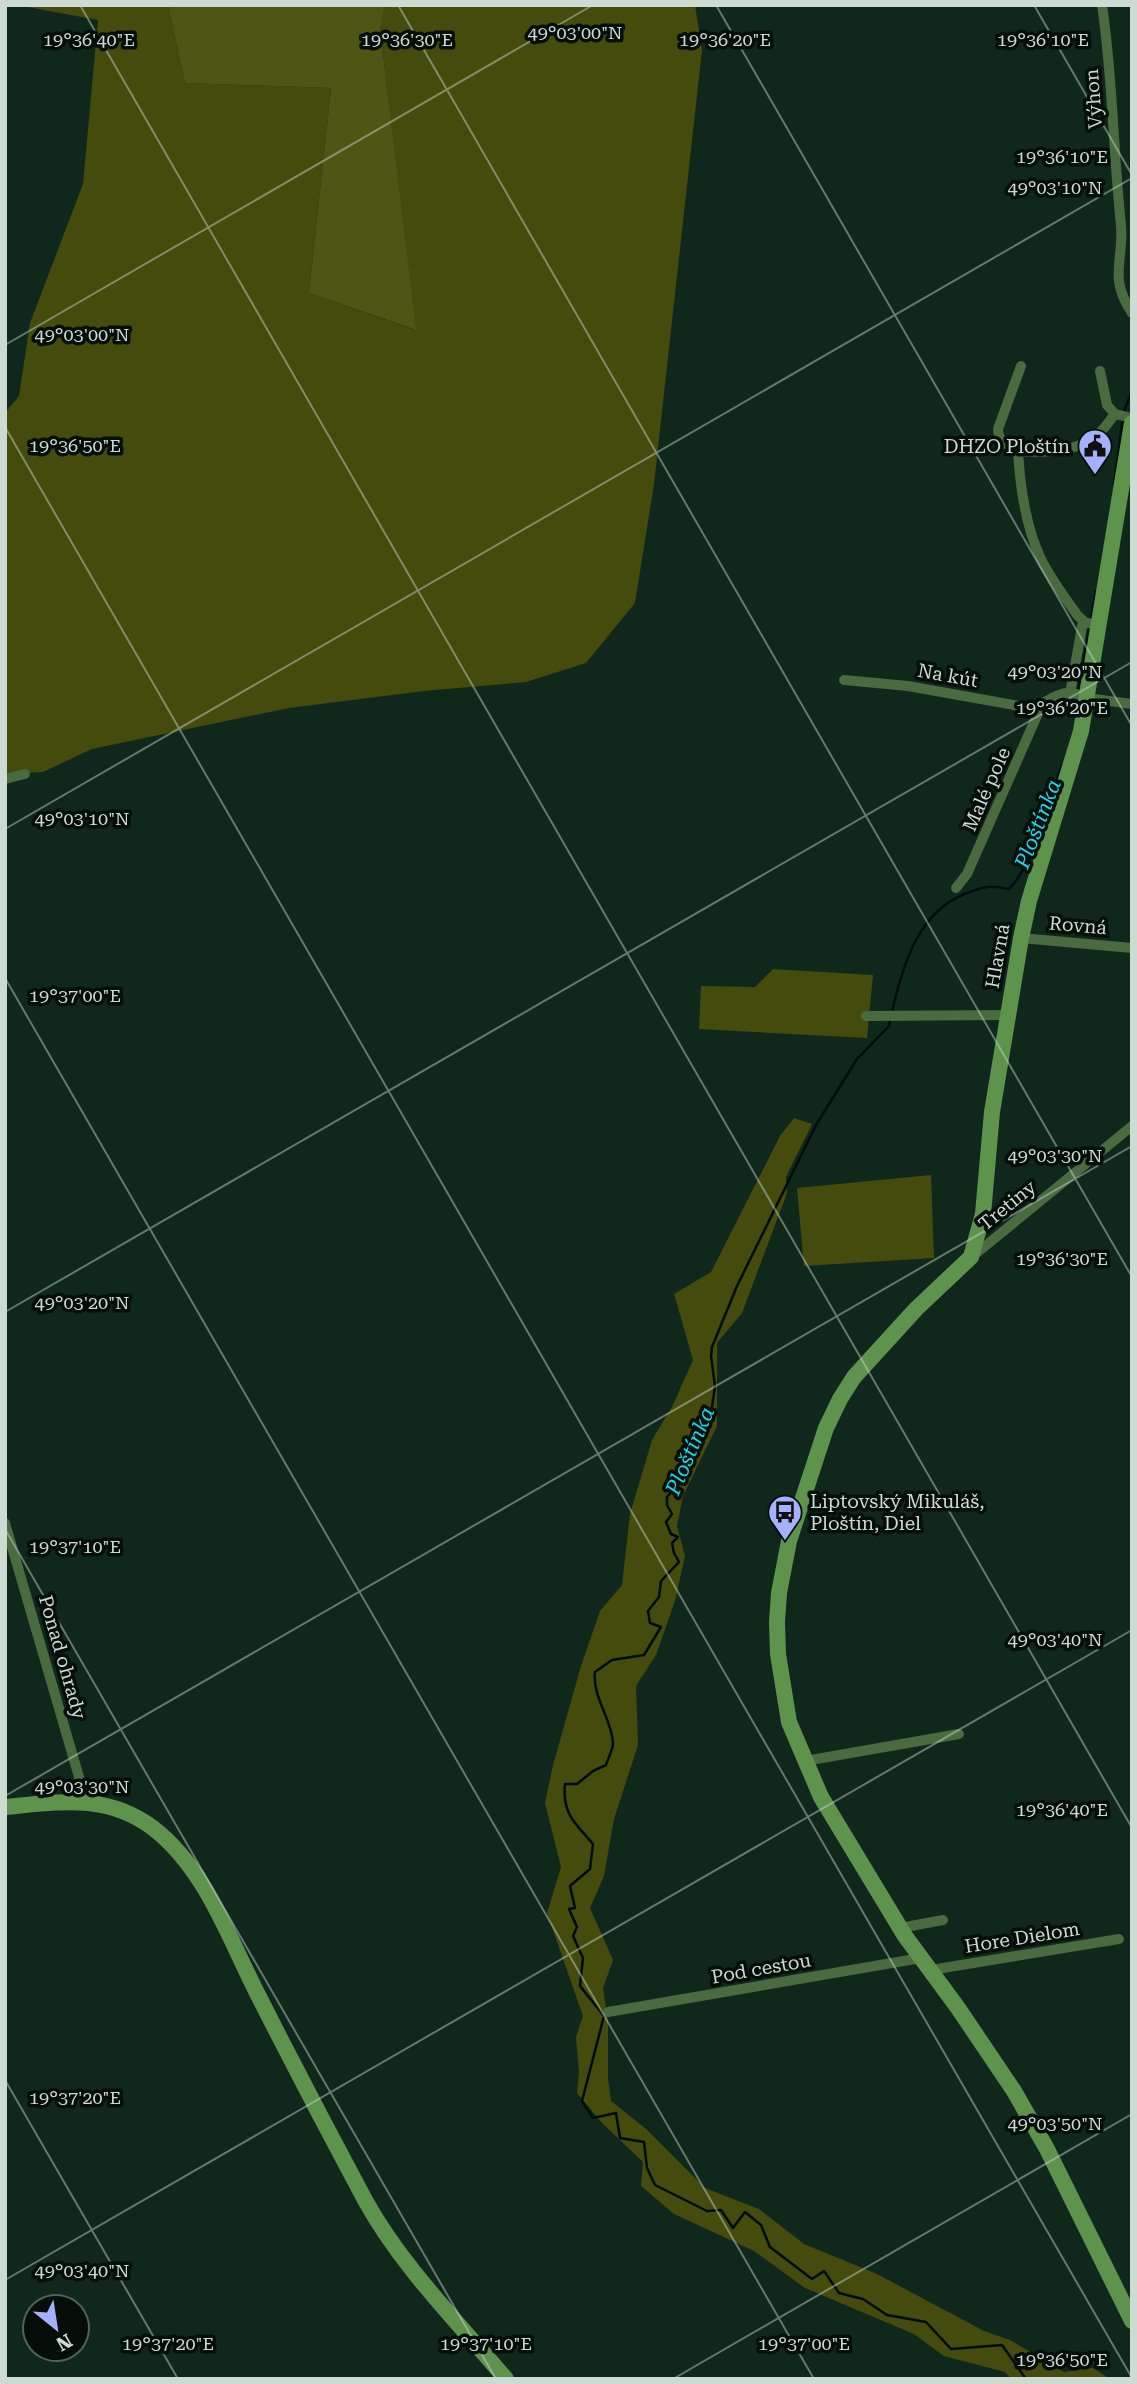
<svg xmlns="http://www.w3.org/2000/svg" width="1137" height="2384" font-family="'Roboto Serif',serif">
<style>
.green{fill:#444b0d}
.forest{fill:#4e5515}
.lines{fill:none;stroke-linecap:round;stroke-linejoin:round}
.stream{stroke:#010c0f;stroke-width:2.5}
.street{stroke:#4a6a40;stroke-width:10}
.secondary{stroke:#5e934e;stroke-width:16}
.ticks{fill:none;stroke:#cddbd3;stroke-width:2;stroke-opacity:0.45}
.labels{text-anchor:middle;stroke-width:7;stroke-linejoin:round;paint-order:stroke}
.street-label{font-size:19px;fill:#cddbd3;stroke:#050e09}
.poi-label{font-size:19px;fill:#cddbd3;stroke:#050e09;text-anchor:end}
.water-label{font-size:21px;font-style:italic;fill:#16daf0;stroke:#050e09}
.ticks-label{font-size:18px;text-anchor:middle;fill:#cddbd3;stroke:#050e09;stroke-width:7;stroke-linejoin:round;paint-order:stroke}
</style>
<rect width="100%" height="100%" fill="#10271c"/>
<path class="green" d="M17 5H168L185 83 331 88 309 293 415 330 380 28 385 5H695L702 50 654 484 635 603 586 663 526 682 424 691 289 708 92 749 43 772 5 774V413L19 396 30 323 83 184 98 20Z
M773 969 873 975 867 1038 699 1029 701 986 755 987Z
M794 1118 812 1124 786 1177 787 1193 742 1313 717 1343V1426L683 1496 677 1526 685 1556 675 1601 656 1655 636 1686 638 1745 614 1819 604 1876 590 1908 613 1960 603 1988 608 2022V2079L611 2101 645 2128 705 2188 759 2209 804 2244 877 2274 984 2331 1010 2340 1064 2372 1093 2368 1110 2379H1011L1005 2372 944 2356 914 2334 805 2288 754 2251 674 2214 641 2186 643 2162 603 2124 577 2093 579 2073 576 2037 583 2016 547 1913 561 1867 545 1803 553 1765 581 1666 600 1611 622 1585 630 1514 652 1440 672 1407 693 1360 674 1294 711 1272 780 1136Z
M931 1175 934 1258 804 1266 797 1188Z"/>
<path class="forest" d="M168 5H385L380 29 416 330 309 293 331 88 185 83Z"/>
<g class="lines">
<path class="stream" d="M1124 411 1132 391
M1114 484 1123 418
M1091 618 1096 591
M1078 691 1090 625
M892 1011C903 965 918 911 967 893 974 891 981 887 988 887 995 886 1002 888 1009 889 1034 864 1050 799 1062 765
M890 1021 889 1026 857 1059 816 1125 737 1286 712 1347 711 1356 715 1386 712 1407 686 1474 667 1497V1505L672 1514 666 1522 671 1534 678 1537 672 1543 674 1553 679 1562 661 1581 659 1597 648 1611 650 1623 661 1627 644 1655 612 1660 595 1672C592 1697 612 1719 613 1743 613 1750 608 1758 606 1765L593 1771 577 1784H565C562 1814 575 1823 593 1844L590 1869 570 1886 575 1908 569 1909 577 1927 573 1936 583 1958 580 1986 604 2016 582 2101 593 2118 616 2113 620 2138 644 2142 647 2168 655 2185 707 2211 721 2210 733 2228 745 2212 761 2225 770 2247 812 2279 824 2271 839 2293 863 2299 887 2315 926 2322 951 2349 1002 2345 1026 2379"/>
<path class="street" d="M1102 5C1113 78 1113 152 1121 225 1124 261 1108 277 1132 313
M1021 366 998 429C998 441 1007 445 1018 451 1020 486 1025 524 1040 557 1050 578 1065 598 1078 616L1086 623 1100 624
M1100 371 1107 405 1115 414
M1018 451C1043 453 1076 453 1097 435 1104 430 1109 421 1115 414L1132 418
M844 680 908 686 1025 707C1048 709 1057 682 1087 698L1132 704
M1070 694 1083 621
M5 779 25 774
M956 888 967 874 1043 702
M1021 938 1132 948
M866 1016 1008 1015
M973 1256 1132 1126
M5 1523 86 1801
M805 1761 959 1734
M900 1928 943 1920
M931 1970 1119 1939
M608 2012 921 1958"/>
<path class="secondary" d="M1132 423 1081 731 1029 901 1021 938 992 1112 983 1214 971 1257 916 1309 854 1377 840 1399 826 1428 789 1541 779 1593 777 1622 778 1654 789 1722 821 1797 905 1936 958 2008 1014 2091 1047 2149 1132 2321
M5 1807C59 1802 106 1793 153 1828 205 1868 228 1936 257 1993 292 2062 328 2131 365 2200 402 2267 457 2321 506 2379"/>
</g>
<path class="ticks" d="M80 5 1132 1828M398 5 1132 1277M716 5 1132 726M1034 5 1132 175M5 345 593 5M5 427 1132 2378M5 829 1132 178M5 978 814 2379M5 1312 1132 662M5 1529 496 2379M5 1796 1132 1146M5 2080 178 2379M5 2280 1132 1630M673 2379 1132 2114"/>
<defs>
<g id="civic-pin" transform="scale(1.75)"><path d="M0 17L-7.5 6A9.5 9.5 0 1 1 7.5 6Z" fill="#a6b1fc" stroke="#050e09"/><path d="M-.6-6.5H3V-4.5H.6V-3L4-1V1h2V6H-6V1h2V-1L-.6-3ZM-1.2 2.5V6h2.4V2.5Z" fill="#111"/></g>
<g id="bus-pin" transform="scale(1.75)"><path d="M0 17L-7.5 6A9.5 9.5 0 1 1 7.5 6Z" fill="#a6b1fc" stroke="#050e09"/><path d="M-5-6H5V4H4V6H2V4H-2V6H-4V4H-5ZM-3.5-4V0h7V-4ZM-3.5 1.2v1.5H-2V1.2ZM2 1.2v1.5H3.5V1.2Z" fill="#111"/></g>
</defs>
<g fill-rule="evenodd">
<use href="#civic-pin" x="1095" y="446"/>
<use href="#bus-pin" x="785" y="1512"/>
</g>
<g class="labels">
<g class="street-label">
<text transform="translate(1093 99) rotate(-94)" y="7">Výhon</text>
<text transform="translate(948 675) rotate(10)" y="7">Na kút</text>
<text transform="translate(986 789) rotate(-66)" y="7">Malé pole</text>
<text transform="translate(1078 925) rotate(5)" y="7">Rovná</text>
<text transform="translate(997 956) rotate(-80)" y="7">Hlavná</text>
<text transform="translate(1007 1205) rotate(-39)" y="7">Tretiny</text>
<text transform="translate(63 1657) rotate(74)" y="7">Ponad ohrady</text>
<text transform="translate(1022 1937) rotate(-9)" y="7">Hore Dielom</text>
<text transform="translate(761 1968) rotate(-10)" y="7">Pod cestou</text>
</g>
<g class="poi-label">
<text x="1070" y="453">DHZO Ploštín</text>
<text x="810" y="1508" text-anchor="start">Liptovský Mikuláš,<tspan x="810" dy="22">Ploštín, Diel</tspan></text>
</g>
<g class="water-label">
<text transform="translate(1038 824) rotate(-69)" y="7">Ploštínka</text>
<text transform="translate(690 1451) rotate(-67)" y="7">Ploštínka</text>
</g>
</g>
<g class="ticks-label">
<text x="575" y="39">49°03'00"N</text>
<text x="89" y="46">19°36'40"E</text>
<text x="407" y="46">19°36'30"E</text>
<text x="725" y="46">19°36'20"E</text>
<text x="1043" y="46">19°36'10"E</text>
<text x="1062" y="163">19°36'10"E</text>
<text x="1055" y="194">49°03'10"N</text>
<text x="82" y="341">49°03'00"N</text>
<text x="75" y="452">19°36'50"E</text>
<text x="1055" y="678">49°03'20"N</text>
<text x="1062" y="714">19°36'20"E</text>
<text x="82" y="825">49°03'10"N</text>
<text x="75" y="1002">19°37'00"E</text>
<text x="1055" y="1162">49°03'30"N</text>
<text x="1062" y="1265">19°36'30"E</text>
<text x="82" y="1309">49°03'20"N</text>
<text x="75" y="1553">19°37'10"E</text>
<text x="1055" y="1646">49°03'40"N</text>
<text x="82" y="1793">49°03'30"N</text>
<text x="1062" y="1816">19°36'40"E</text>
<text x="75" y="2104">19°37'20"E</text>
<text x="1055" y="2130">49°03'50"N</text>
<text x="82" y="2277">49°03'40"N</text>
<text x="168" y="2350">19°37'20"E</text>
<text x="486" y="2350">19°37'10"E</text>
<text x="804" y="2350">19°37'00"E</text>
<text x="1062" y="2366">19°36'50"E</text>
</g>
<rect width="1137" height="2384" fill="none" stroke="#cddbd3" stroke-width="14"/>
<g transform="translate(56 2328) rotate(150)"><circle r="33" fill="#050e09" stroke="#55605a" stroke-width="2"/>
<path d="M0-5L12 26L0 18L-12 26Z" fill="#a6b1fc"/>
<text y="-10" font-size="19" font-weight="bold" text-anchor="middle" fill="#cddbd3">N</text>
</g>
</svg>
